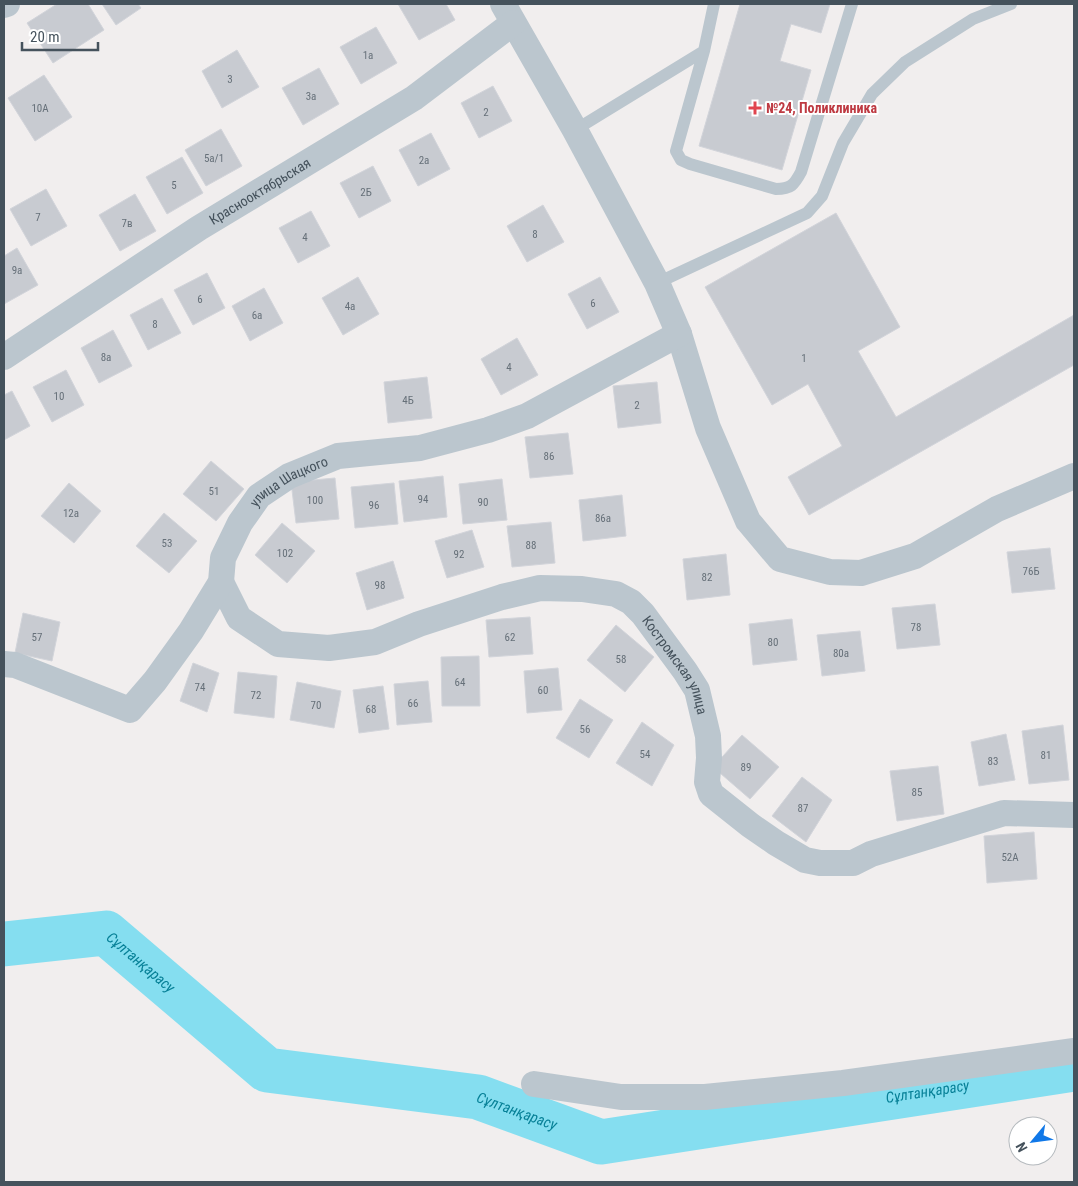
<svg xmlns="http://www.w3.org/2000/svg" width="1078" height="1186" font-family="'Roboto Condensed',sans-serif">
<style>
.lines{fill:none;stroke-linecap:round;stroke-linejoin:round}
.river{stroke:#85def0;stroke-width:45}
.building{fill:#c8cbd1;stroke:#d2d4da}
.service{stroke:#bbc6ce;stroke-width:12}
.minor{stroke:#bbc6ce;stroke-width:26}
.health-dot{fill:#e0444e;stroke:#fff;stroke-width:2}
.labels{text-anchor:middle;stroke-width:4;stroke-linejoin:round;paint-order:stroke}
.number-label{font-size:11px;fill:#667079}
.health-label{font-size:14px;font-weight:bold;fill:#be3a42;stroke:#fff;text-anchor:start}
.street-label{font-size:14px;fill:#45525c;stroke:#fff}
.water-label{font-size:15px;font-style:italic;fill:#078097;stroke:#fff}
</style>
<rect width="100%" height="100%" fill="#f1eeee"/>
<g class="lines">
<path class="river" id="s1" d="M4 944 106 933 267 1070 478 1097 601 1142 1074 1069"/>
</g>
<path class="building" d="M57 4H88L104 30 53 63 27 23Z
M102 4H138L141 8 116 25Z
M398 4H446L455 20 419 40Z
M740 4H830L821 33 791 24 780 61 811 70 782 170 699 146Z
M376 27 397 63 361 84 340 47Z
M237 50 259 87 222 108 202 71Z
M319 68 339 104 303 125 282 88Z
M44 75 72 117 35 141 8 98Z
M493 86 512 121 479 138 461 103Z
M221 129 242 166 206 186 185 150Z
M431 133 450 169 418 186 399 150Z
M182 157 203 193 167 214 146 177Z
M373 166 391 201 359 218 340 183Z
M46 189 67 226 31 246 10 209Z
M135 194 156 231 120 251 99 215Z
M543 205 564 242 527 262 507 226Z
M311 211 330 246 298 263 279 228Z
M836 213 900 327 858 351 896 417 1074 315V365L809 515 788 477 842 446 808 384 772 405 705 287Z
M17 248 38 285 4 304V256Z
M207 273 225 308 193 325 174 290Z
M358 277 379 314 343 335 322 298Z
M600 277 619 312 587 329 568 294Z
M264 288 283 323 250 341 232 306Z
M162 298 181 333 148 350 130 315Z
M113 330 132 366 99 383 81 348Z
M517 338 538 375 501 395 481 359Z
M66 370 84 405 52 422 33 387Z
M427 377 432 418 388 423 384 382Z
M657 382 661 423 618 428 613 386Z
M12 391 30 426 4 440V395Z
M568 433 573 474 530 478 525 437Z
M211 461 244 489 216 521 183 494Z
M443 476 447 517 404 522 399 481Z
M335 478 339 519 296 523 291 482Z
M502 479 507 520 463 524 459 484Z
M69 483 101 511 74 543 41 516Z
M394 483 398 524 355 528 351 487Z
M622 495 626 536 583 541 579 500Z
M164 513 197 541 169 573 136 546Z
M551 522 555 563 512 567 507 526Z
M282 523 315 551 287 583 255 555Z
M472 530 484 567 447 578 435 541Z
M1050 548 1055 589 1012 593 1007 552Z
M726 554 730 595 687 600 683 559Z
M393 561 404 598 367 610 356 573Z
M935 604 940 645 897 649 892 608Z
M23 613 60 622 52 661 15 653Z
M530 617 533 654 489 657 486 620Z
M792 619 797 660 753 665 749 624Z
M616 625 654 657 625 692 587 660Z
M860 631 865 671 822 676 817 635Z
M479 656 480 706H442L441 657Z
M193 663 219 673 207 712 180 701Z
M558 668 562 710 527 713 524 671Z
M238 672 277 676 274 718 234 713Z
M428 681 432 722 397 725 394 684Z
M297 682 341 691 334 728 290 720Z
M383 686 389 729 359 733 353 690Z
M580 699 613 720 589 758 556 738Z
M642 722 674 745 652 786 616 763Z
M1063 725 1069 780 1029 784 1022 731Z
M1006 734 1015 780 979 786 971 742Z
M742 735 779 767 750 799 713 767Z
M938 766 944 814 897 821 890 771Z
M802 777 832 800 806 842 772 816Z
M1034 832 1037 879 987 883 984 836Z"/>
<g class="lines">
<path class="service" d="M714 4 704 51 676 151 681 160 690 164 776 189C791 189 794 185 801 172L852 4
M575 130 704 51
M657 283 807 213 822 196 843 143 872 94 905 62 973 19 1011 4"/>
<g class="minor">
<path d="M503 4 575 130 657 283 679 334 708 428 748 521 780 559 830 572 861 573 915 556 997 509 1074 476"/>
<path d="M4 5 7 4"/>
<path id="s2" d="M4 357 199 228 414 98 513 23"/>
<path id="s3" d="M221 582 239 618 278 644 329 648 375 642 419 624 502 597 540 588 582 589 616 594 631 602 643 614 685 671 697 690 708 736 709 758 707 782 711 794 750 825 776 843 805 860 820 863H853L871 854 1004 813 1074 815"/>
<path id="s4" d="M4 664 15 665 130 710 155 681 191 631 221 582 223 558 240 523 259 496 289 476 338 456 420 448 488 430 527 416 679 334"/>
<path d="M534 1084 621 1097H705L843 1083 1074 1051"/>
</g>
</g>
<path class="health-dot" d="M752.5 100.5h5v5h5v5h-5v5h-5v-5h-5v-5h5z"/>
<g class="labels">
<g class="number-label">
<text x="368" y="59">1а</text>
<text x="230" y="83">3</text>
<text x="311" y="100">3а</text>
<text x="40" y="112">10А</text>
<text x="486" y="116">2</text>
<text x="214" y="162">5а/1</text>
<text x="424" y="164">2а</text>
<text x="174" y="189">5</text>
<text x="366" y="196">2Б</text>
<text x="38" y="221">7</text>
<text x="127" y="227">7в</text>
<text x="535" y="238">8</text>
<text x="305" y="241">4</text>
<text x="17" y="274">9а</text>
<text x="200" y="303">6</text>
<text x="593" y="307">6</text>
<text x="350" y="310">4а</text>
<text x="257" y="319">6а</text>
<text x="155" y="328">8</text>
<text x="106" y="361">8а</text>
<text x="804" y="362">1</text>
<text x="509" y="371">4</text>
<text x="59" y="400">10</text>
<text x="408" y="404">4Б</text>
<text x="637" y="409">2</text>
<text x="549" y="460">86</text>
<text x="214" y="495">51</text>
<text x="423" y="503">94</text>
<text x="315" y="504">100</text>
<text x="483" y="506">90</text>
<text x="374" y="509">96</text>
<text x="71" y="517">12а</text>
<text x="603" y="522">86а</text>
<text x="167" y="547">53</text>
<text x="531" y="549">88</text>
<text x="285" y="557">102</text>
<text x="459" y="558">92</text>
<text x="1031" y="575">76Б</text>
<text x="707" y="581">82</text>
<text x="380" y="589">98</text>
<text x="916" y="631">78</text>
<text x="37" y="641">57</text>
<text x="510" y="641">62</text>
<text x="773" y="646">80</text>
<text x="841" y="657">80а</text>
<text x="621" y="663">58</text>
<text x="460" y="686">64</text>
<text x="200" y="691">74</text>
<text x="543" y="694">60</text>
<text x="256" y="699">72</text>
<text x="413" y="707">66</text>
<text x="316" y="709">70</text>
<text x="371" y="713">68</text>
<text x="585" y="733">56</text>
<text x="645" y="758">54</text>
<text x="1046" y="759">81</text>
<text x="993" y="765">83</text>
<text x="746" y="771">89</text>
<text x="917" y="796">85</text>
<text x="803" y="812">87</text>
<text x="1010" y="861">52А</text>
</g>
<g class="health-label">
<text x="766" y="113">№24, Поликлиника</text>
</g>
<g class="street-label">
<text dy="5" stroke="none"><textPath href="#s2" startOffset="305">Краснооктябрьская</textPath></text>
<text dy="5" stroke="none"><textPath href="#s4" startOffset="421">улица Шацкого</textPath></text>
<text dy="5" stroke="none"><textPath href="#s3" startOffset="530">Костромская улица</textPath></text>
</g>
<g class="water-label">
<text dy="5" stroke="none"><textPath href="#s1" startOffset="148">Сұлтанқарасу</textPath></text>
<text dy="5" stroke="none"><textPath href="#s1" startOffset="988">Сұлтанқарасу</textPath></text>
<text dy="5" stroke="none"><textPath href="#s1" startOffset="568">Сұлтанқарасу</textPath></text>
</g>
</g>
<rect width="1078" height="1186" fill="none" stroke="#45525c" stroke-width="10"/>
<g transform="translate(1033 1141) rotate(241)"><circle r="24" fill="#ffffff" stroke="#b5babe"/>
<path d="M0-4L9 19L0 12L-9 19Z" fill="#1078e8"/>
<text y="-8" font-size="14" font-weight="bold" text-anchor="middle" fill="#45525c">N</text>
</g>
<path d="M22 42v8h76v-8" fill="none" stroke="#45525c" stroke-width="2.5"/>
<text x="30" y="42" font-size="15" fill="#45525c" stroke="#ffffff" stroke-width="4" paint-order="stroke">20 m</text>
</svg>
